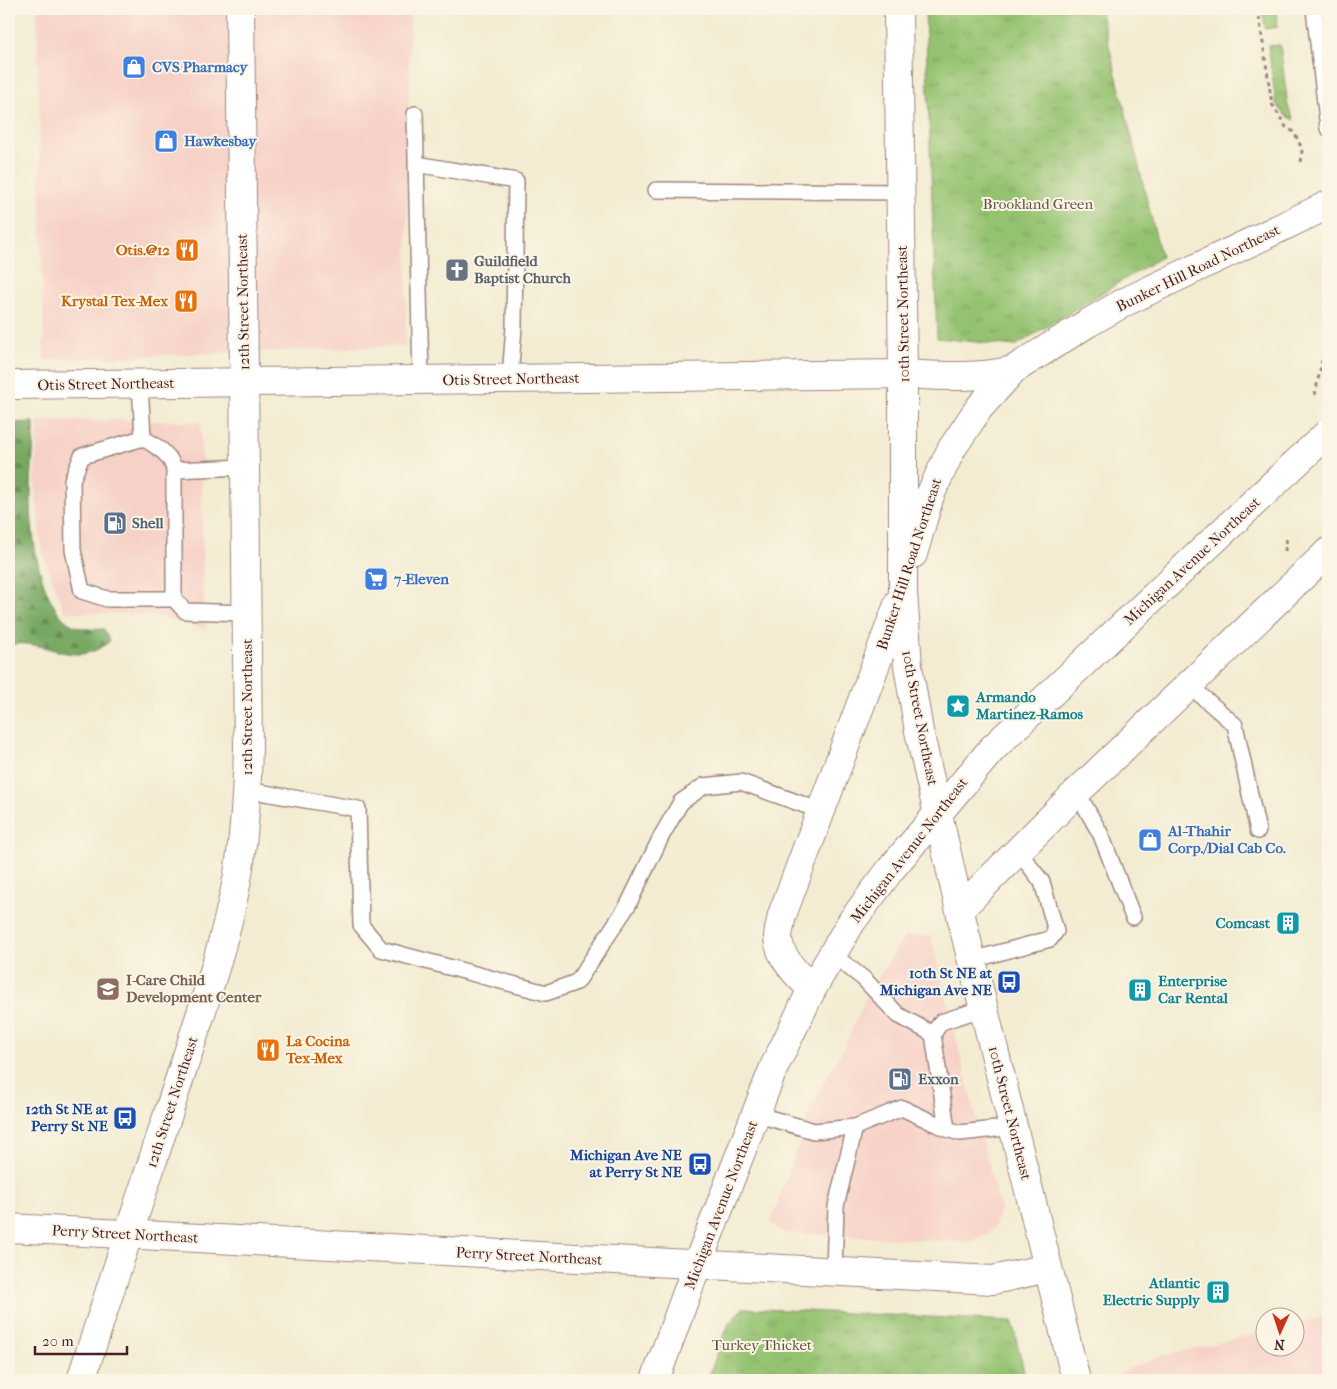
<svg xmlns="http://www.w3.org/2000/svg" width="1337" height="1389" font-family="'IM FELL French Canon',serif">
<style>
.built{fill:#f7d1c8}
.grass{fill:url(#grass-tufts);stroke:#6f704e}
.forest{fill:url(#forest-firs);stroke:#606446}
.lines{fill:none;stroke-linecap:round;stroke-linejoin:round}
.lane-casing{stroke:#9e867e;stroke-width:18}
.street-casing{stroke:#9e867e;stroke-width:30}
.secondary-casing{stroke:#9e867e;stroke-width:30}
.primary-casing{stroke:#9e867e;stroke-width:30}
.path{stroke:#9e867e;stroke-width:3;stroke-dasharray:4 4;stroke-linecap:butt}
.lane{stroke:#fff;stroke-width:15}
.street{stroke:#fff;stroke-width:28}
.secondary{stroke:#fff;stroke-width:28}
.primary{stroke:#fff;stroke-width:28}
.primary-bridge-casing{stroke:#9e867e;stroke-width:30;stroke-linecap:butt}
.primary-bridge{stroke:#fff;stroke-width:28}
.labels{text-anchor:middle;stroke-width:4;stroke-linejoin:round;paint-order:stroke}
.shop-label{font-size:15px;font-weight:bold;fill:#366cbe;stroke:#fcf5e5;text-anchor:start}
.park-label{font-size:15px;fill:#605040;stroke:#fcf5e5}
.food-label{font-size:15px;font-weight:bold;fill:#c56008;stroke:#fcf5e5;text-anchor:end}
.worship-label{font-size:15px;font-weight:bold;fill:#5b616d;stroke:#fcf5e5;text-anchor:start}
.street-label{font-size:15px;fill:#4a1f2b;stroke:#fcf5e5}
.service-label{font-size:15px;font-weight:bold;fill:#4e5e75;stroke:#fcf5e5;text-anchor:start}
.culture-label{font-size:15px;font-weight:bold;fill:#0d838f;stroke:#fcf5e5;text-anchor:start}
.transit-label{font-size:15px;font-weight:bold;fill:#164399;stroke:#fcf5e5;text-anchor:end}
.education-label{font-size:15px;font-weight:bold;fill:#785e54;stroke:#fcf5e5;text-anchor:start}
</style>
<defs>
<pattern id="grass-tufts" width="24" height="20" patternUnits="userSpaceOnUse" patternTransform="scale(1.25)"><rect width="24" height="20" fill="#94c270"/><path d="M3 7l-1-3M5 7V3M7 7l1-3M15 17l-1-3M17 17v-4M19 17l1-3" fill="none" stroke="#81a661"/></pattern>
<pattern id="forest-firs" width="22" height="20" patternUnits="userSpaceOnUse" patternTransform="scale(1.25)"><rect width="22" height="20" fill="#77a862"/><path d="M5 1l3.5 6h-7zM16 11l3.5 6h-7z" fill="#648851"/></pattern>
</defs>
<rect width="100%" height="100%" fill="#fcf5e5"/>
<filter id="ink" filterUnits="userSpaceOnUse"><feTurbulence type="fractalNoise" baseFrequency=".02" numOctaves="2"/><feDisplacementMap in="SourceGraphic" scale="10" xChannelSelector="R" yChannelSelector="G"/><feConvolveMatrix kernelMatrix="1 2 1 2 8 2 1 2 1" color-interpolation-filters="sRGB"/></filter>
<filter id="wash" filterUnits="userSpaceOnUse"><feTurbulence type="fractalNoise" baseFrequency=".0096" numOctaves="4" result="noise"/><feDisplacementMap in="SourceGraphic" scale="20" xChannelSelector="R" yChannelSelector="G"/><feGaussianBlur stdDeviation="1.12" result="paint"/><feColorMatrix in="noise" values="0 0 0 0 0 0 0 0 0 0 0 0 0 0 0 0 0 1.4 0 .05"/><feComposite in="paint" operator="in"/></filter>
<g filter="url(#wash)">
<rect width="100%" height="100%" fill="#f3ecd2"/>
<path class="built" d="M37 9H410L406 346 44 360Z
M125 420 201 422 203 588 206 629 154 615 64 612 41 547 35 480 38 421Z
M905 936H931L972 1102 1000 1208 996 1225 988 1235 971 1242 783 1233 771 1223 811 1106 844 1047 866 997Z
M1328 1316V1380H1121L1119 1373 1158 1357 1264 1332V1346H1294L1295 1324Z"/>
<path class="grass" d="M925 9H1100L1161 257 1015 346 937 338Z
M1262 9H1276L1278 27 1265 29Z
M1280 45 1288 106 1294 120 1286 116 1276 103 1268 46Z
M743 1308 1012 1321 1026 1380H707L729 1323Z"/>
<path class="forest" d="M34 422C35 445 31 468 31 491 30 528 37 592 64 619 74 629 90 630 104 629L110 641C73 672 48 637 9 645V423Z"/>
</g>
<g filter="url(#ink)">
<g class="lines">
<g class="lane-casing">
<path id="lane" d="M1314 9 1328 128
M415 114 421 379
M416 164 516 181 514 327 510 378
M656 190 901 192
M140 383 143 438C156 446 171 454 174 470
M143 438 82 456 72 480 73 550 82 591 107 599H174
M245 467 174 470V599L185 611 246 613
M1189 685 1235 725 1258 831
M247 790 358 809 361 925 381 949 546 993 577 982 628 905 662 835 681 802 704 786 741 782 821 811
M1077 792 1101 835 1133 917
M832 954 864 979 898 1015 933 1034
M972 960 1050 939 1056 931 1042 882 1018 851
M984 1008 941 1022 933 1034 947 1129 960 1133 1014 1127
M755 1114 814 1131 855 1127 902 1108 947 1129
M834 1273 836 1206 855 1127"/>
</g>
<g class="street-casing">
<path id="street" d="M898 9 903 374V592L908 666 919 731 965 933 1076 1380
M9 385 903 374C941 376 976 379 1013 370
M913 554 930 495 951 450 979 408 1013 370 1088 323 1123 303 1328 205
M960 909 1077 792 1328 552
M812 989C799 977 779 957 778 938 778 931 781 922 782 915L899 602
M9 1228 993 1280 1048 1268"/>
</g>
<g class="secondary-casing">
<path id="secondary" d="M81 1380C110 1289 140 1199 170 1108 194 1033 222 957 237 880 245 835 247 790 248 745L240 9"/>
</g>
<g class="primary-casing">
<path id="primary" d="M655 1380 697 1265 774 1067 812 989 852 921 891 869 993 748 1183 569"/>
</g>
<path class="path" d="M1258 9 1272 104 1286 127 1294 132 1302 149 1301 165
M1315 395 1328 331
M1285 551 1287 536"/>
<use href="#lane" class="lane"/>
<use href="#street" class="street"/>
<use href="#secondary" class="secondary"/>
<use href="#primary" class="primary"/>
<g class="primary-bridge-casing">
<path id="primary-bridge" d="M1183 569 1328 433"/>
</g>
<use href="#primary-bridge" class="primary-bridge"/>
</g>
</g>
<defs>
<g id="shop-square" transform="scale(1.25)"><rect x="-9" y="-9" width="18" height="18" rx="4" fill="#3f7fe0" stroke="#fcf5e5"/><path d="M-5-2.5h2.3a2.7 3.5 0 0 1 5.4 0H5L5.5 6h-11ZM-1.5-2.5h3a1.5 2.3 0 0 0-3 0Z" fill="#fff"/></g>
<g id="restaurant-square" transform="scale(1.25)"><rect x="-9" y="-9" width="18" height="18" rx="4" fill="#e8710a" stroke="#fcf5e5"/><path d="M-5-6h1v4h1v-4h1v4h1v-4h1v5L-1.5 .5V6h-2V.5L-5-1ZM5-6V6H3V1.5H1.5Q1.5-4 5-6Z" fill="#fff"/></g>
<g id="church-square" transform="scale(1.25)"><rect x="-9" y="-9" width="18" height="18" rx="4" fill="#6b7280" stroke="#fcf5e5"/><path d="M-1.2-6h2.4v3.5h3.3v2.4h-3.3V6h-2.4V-.1h-3.3v-2.4h3.3Z" fill="#fff"/></g>
<g id="fuel-square" transform="scale(1.25)"><rect x="-9" y="-9" width="18" height="18" rx="4" fill="#5c6f8a" stroke="#fcf5e5"/><path d="M-5.5-6h7V0h2V4h1.3V-2.5L3-4.5l.8-.8L6-3V5H2.5V1h-1V6h-7ZM-4.2-4.7v3.2H.2V-4.7Z" fill="#fff"/></g>
<g id="supermarket-square" transform="scale(1.25)"><rect x="-9" y="-9" width="18" height="18" rx="4" fill="#3f7fe0" stroke="#fcf5e5"/><path d="M-6-5.5h2.5l.6 2H6L4.5 2H-2.5L-4.4-4H-6ZM-1.5 3.2a1.3 1.3 0 1 0 .1 0ZM3 3.2a1.3 1.3 0 1 0 .1 0Z" fill="#fff"/></g>
<g id="sight-square" transform="scale(1.25)"><rect x="-9" y="-9" width="18" height="18" rx="4" fill="#0f9aa8" stroke="#fcf5e5"/><path d="M0-6L1.8-2.2L6-1.7L2.9 1.2L3.7 5.4L0 3.3L-3.7 5.4L-2.9 1.2L-6-1.7L-1.8-2.2Z" fill="#fff"/></g>
<g id="building-square" transform="scale(1.25)"><rect x="-9" y="-9" width="18" height="18" rx="4" fill="#0f9aa8" stroke="#fcf5e5"/><path d="M-4-6H4V6H1V3H-1V6H-4ZM-2.5-4.3h1.7v1.8h-1.7ZM.8-4.3h1.7v1.8H.8ZM-2.5-1h1.7V.8h-1.7ZM.8-1h1.7V.8H.8Z" fill="#fff"/></g>
<g id="bus-square" transform="scale(1.25)"><rect x="-9" y="-9" width="18" height="18" rx="4" fill="#1a4fb4" stroke="#fcf5e5"/><path d="M-5-6H5V4H4V6H2V4H-2V6H-4V4H-5ZM-3.5-4V0h7V-4ZM-3.5 1.2v1.5H-2V1.2ZM2 1.2v1.5H3.5V1.2Z" fill="#fff"/></g>
<g id="school-square" transform="scale(1.25)"><rect x="-9" y="-9" width="18" height="18" rx="4" fill="#8d6e63" stroke="#fcf5e5"/><path d="M0-5L7-2L0 1L-7-2ZM-4 1L0 2.5L4 1V4Q0 6-4 4Z" fill="#fff"/></g>
</defs>
<g fill-rule="evenodd">
<use href="#shop-square" x="134" y="67"/>
<use href="#shop-square" x="166" y="141"/>
<use href="#restaurant-square" x="187" y="250"/>
<use href="#church-square" x="457" y="270"/>
<use href="#restaurant-square" x="186" y="301"/>
<use href="#fuel-square" x="115" y="523"/>
<use href="#supermarket-square" x="376" y="579"/>
<use href="#sight-square" x="958" y="706"/>
<use href="#shop-square" x="1150" y="840"/>
<use href="#building-square" x="1288" y="923"/>
<use href="#bus-square" x="1009" y="982"/>
<use href="#school-square" x="108" y="989"/>
<use href="#building-square" x="1140" y="990"/>
<use href="#restaurant-square" x="268" y="1050"/>
<use href="#fuel-square" x="900" y="1079"/>
<use href="#bus-square" x="125" y="1118"/>
<use href="#bus-square" x="700" y="1164"/>
<use href="#building-square" x="1218" y="1292"/>
</g>
<g class="labels">
<g class="shop-label">
<text x="152" y="72">CVS Pharmacy</text>
<text x="184" y="146">Hawkesbay</text>
<text x="394" y="584">7-Eleven</text>
<text x="1168" y="836">Al-Thahir<tspan x="1168" dy="17">Corp./Dial Cab Co.</tspan></text>
</g>
<g class="park-label">
<text x="1038" y="209">Brookland Green</text>
<text x="762" y="1350">Turkey Thicket</text>
</g>
<g class="food-label">
<text x="170" y="255">Otis.@12</text>
<text x="168" y="306">Krystal Tex-Mex</text>
<text x="286" y="1046" text-anchor="start">La Cocina<tspan x="286" dy="17">Tex-Mex</tspan></text>
</g>
<g class="worship-label">
<text x="474" y="266">Guildfield<tspan x="474" dy="17">Baptist Church</tspan></text>
</g>
<g class="street-label">
<text transform="translate(1198 268) rotate(-26)" y="5">Bunker Hill Road Northeast</text>
<text transform="translate(243 302) rotate(-91)" y="5">12th Street Northeast</text>
<text transform="translate(903 314) rotate(-91)" y="5">10th Street Northeast</text>
<text transform="translate(511 379) rotate(-1)" y="5">Otis Street Northeast</text>
<text transform="translate(106 384) rotate(-1)" y="5">Otis Street Northeast</text>
<text transform="translate(1192 561) rotate(-43)" y="5">Michigan Avenue Northeast</text>
<text transform="translate(909 564) rotate(-72)" y="5">Bunker Hill Road Northeast</text>
<text transform="translate(247 707) rotate(-90)" y="5">12th Street Northeast</text>
<text transform="translate(920 718) rotate(79)" y="5">10th Street Northeast</text>
<text transform="translate(909 850) rotate(-52)" y="5">Michigan Avenue Northeast</text>
<text transform="translate(172 1102) rotate(-72)" y="5">12th Street Northeast</text>
<text transform="translate(1010 1113) rotate(76)" y="5">10th Street Northeast</text>
<text transform="translate(721 1205) rotate(-69)" y="5">Michigan Avenue Northeast</text>
<text transform="translate(125 1234) rotate(3)" y="5">Perry Street Northeast</text>
<text transform="translate(529 1256) rotate(3)" y="5">Perry Street Northeast</text>
</g>
<g class="service-label">
<text x="132" y="528">Shell</text>
<text x="918" y="1084">Exxon</text>
</g>
<g class="culture-label">
<text x="976" y="702">Armando<tspan x="976" dy="17">Martinez-Ramos</tspan></text>
<text x="1270" y="928" text-anchor="end">Comcast</text>
<text x="1158" y="986">Enterprise<tspan x="1158" dy="17">Car Rental</tspan></text>
<text x="1200" y="1288" text-anchor="end">Atlantic<tspan x="1200" dy="17">Electric Supply</tspan></text>
</g>
<g class="transit-label">
<text x="992" y="978">10th St NE at<tspan x="992" dy="17">Michigan Ave NE</tspan></text>
<text x="108" y="1114">12th St NE at<tspan x="108" dy="17">Perry St NE</tspan></text>
<text x="682" y="1160">Michigan Ave NE<tspan x="682" dy="17">at Perry St NE</tspan></text>
</g>
<g class="education-label">
<text x="126" y="985">I-Care Child<tspan x="126" dy="17">Development Center</tspan></text>
</g>
</g>
<rect width="1337" height="1389" fill="none" stroke="#fcf5e5" stroke-width="30"/>
<g transform="translate(1280 1332) rotate(183)"><circle r="24" fill="#fcf5e5" stroke="#b59f9b"/>
<path d="M0-4L9 19L0 12L-9 19Z" fill="#c8321e"/>
<text y="-8" font-size="14" font-weight="bold" text-anchor="middle" fill="#4a1f2b">N</text>
</g>
<path d="M35 1346v8h92v-8" fill="none" stroke="#4a1f2b" stroke-width="2.5"/>
<text x="42" y="1346" font-size="15" fill="#4a1f2b" stroke="#fcf5e5" stroke-width="4" paint-order="stroke">20 m</text>
</svg>
